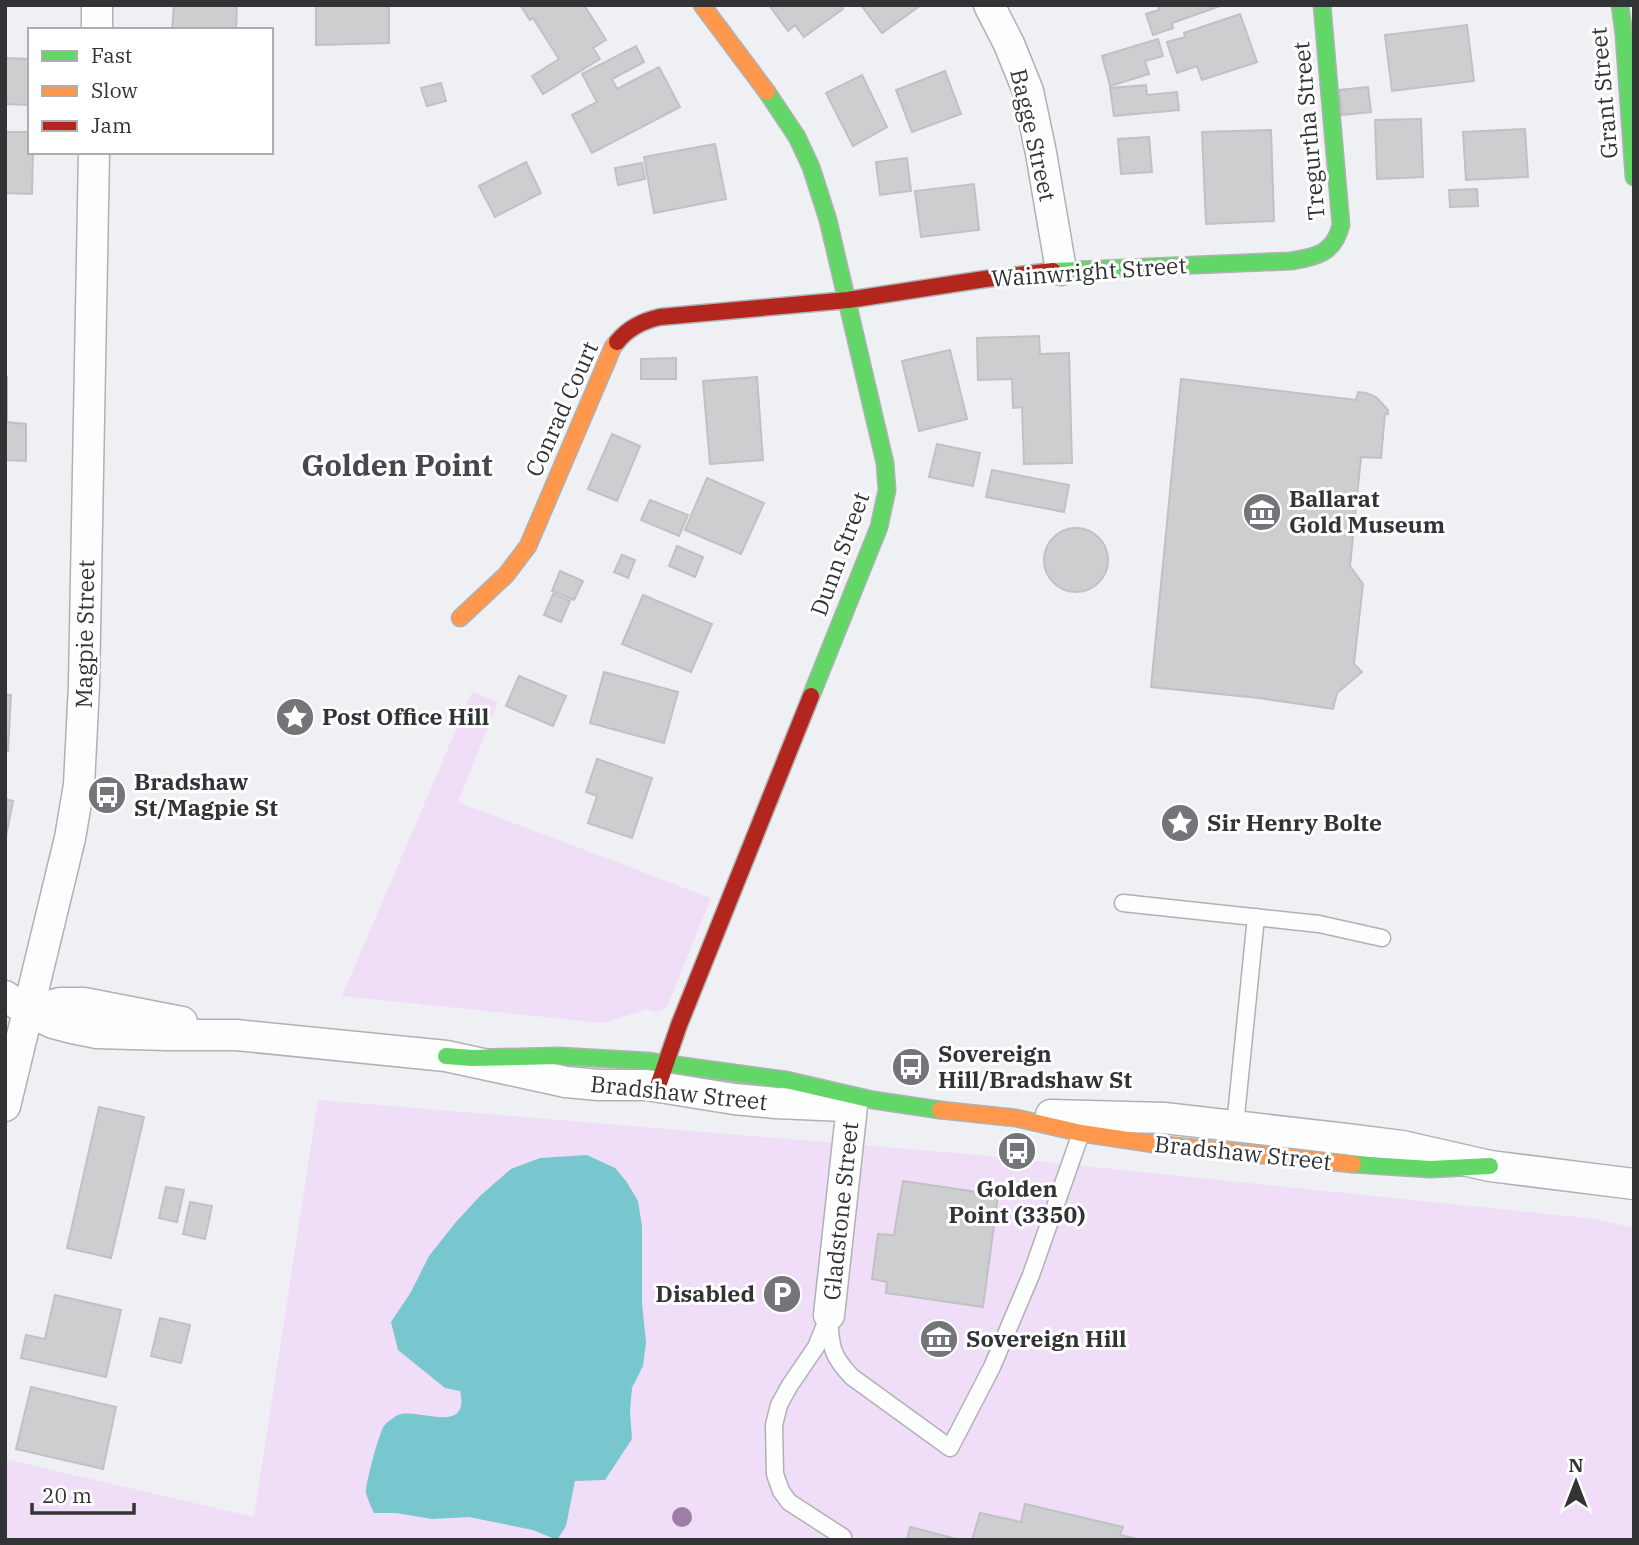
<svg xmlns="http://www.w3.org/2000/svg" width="1639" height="1545" font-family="'IBM Plex Serif',serif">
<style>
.green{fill:#f0ddf7}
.water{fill:#78c6ce}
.building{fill:#cdced0;stroke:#c0c1c3;stroke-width:2}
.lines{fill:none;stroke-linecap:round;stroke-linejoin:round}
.lane-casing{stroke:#afb1b3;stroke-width:19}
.street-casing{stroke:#afb1b3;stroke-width:33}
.fast-casing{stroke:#afb1b3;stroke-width:19}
.slow-casing{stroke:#afb1b3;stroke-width:19}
.jam-casing{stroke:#afb1b3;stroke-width:19}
.lane{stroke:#fcfdfd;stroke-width:16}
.street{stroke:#fcfdfd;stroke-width:30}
.fast{stroke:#63d668;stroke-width:16}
.slow{stroke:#ff974d;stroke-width:16}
.jam{stroke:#b3261e;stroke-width:16}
.tree{fill:#9d7ea6}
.labels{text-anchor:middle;stroke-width:6;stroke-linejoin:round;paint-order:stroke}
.street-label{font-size:23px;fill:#323335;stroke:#fff}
.poi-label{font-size:23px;font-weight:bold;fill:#323335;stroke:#fff;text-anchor:start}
.district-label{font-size:30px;font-weight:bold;fill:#46484d;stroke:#fff}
</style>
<rect width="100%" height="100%" fill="#eef0f3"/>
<path class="green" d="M472 692 498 702 458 802 711 898 666 1009 656 1012 648 1009 603 1023 342 996Z
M318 1100 958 1153 1596 1219 1634 1228V1540H5V1459L254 1517Z"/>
<path class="water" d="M587 1155 615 1168 626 1181 638 1201 642 1226V1303L646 1342 643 1366 632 1388 630 1411 632 1439 605 1480 575 1481 566 1526 557 1540 533 1530 469 1517 432 1519 396 1513H374C371 1507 368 1500 366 1493 365 1485 379 1433 384 1426 387 1422 396 1415 401 1414 422 1410 470 1434 460 1391L445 1388 398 1350 391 1322 411 1292 429 1256 456 1222 480 1196 511 1169 540 1158Z"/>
<path class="building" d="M174 5H237L236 30H172Z
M316 5H389V43L316 45Z
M520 5H584L606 40 593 48 600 59 543 94 532 76 559 59 533 18 530 20Z
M769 5H841L843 9 804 37 795 25 788 31Z
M861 5H921L882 33Z
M1158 5H1223L1172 23 1173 28 1153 35 1146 14 1159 10Z
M1240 14 1257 62 1202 80 1197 66 1177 73 1167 42 1185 37 1184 33Z
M1467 25 1474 81 1392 91 1385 35Z
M1158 39 1163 56 1145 61 1149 74 1110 86 1102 56Z
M636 46 644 62 612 79 617 89 659 67 680 107 592 153 572 115 597 102 582 74Z
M5 58 30 59V105L5 104Z
M945 71 961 114 912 132 896 90Z
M862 75 887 127 853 146 826 93Z
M441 83 446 101 427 106 421 88Z
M1146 85 1147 95 1177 92 1179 110 1114 116 1110 88Z
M1368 87 1371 112 1342 115 1339 90Z
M1421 119 1423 177 1377 179 1375 120Z
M1525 129 1528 177 1466 180 1463 132Z
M1271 130 1274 221 1206 224 1202 132Z
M5 132H30V152H33L32 194 6 193 5 208Z
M1149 137 1152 172 1121 174 1118 139Z
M715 144 726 199 654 213 644 157Z
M907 158 911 191 880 195 876 162Z
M526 162 541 193 495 217 479 186Z
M642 163 645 179 618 185 615 168Z
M974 184 979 230 921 237 915 191Z
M1477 189 1478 206 1450 207 1449 190Z
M1039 336 1040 354 1069 353 1072 463 1024 464 1022 407 1013 408 1012 379 978 380 977 338Z
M950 350 967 419 919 431 902 361Z
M676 358V379H641V359Z
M5 377H7V422L26 424V461L5 460Z
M757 377 763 460 710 464 703 381Z
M1181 379 1356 400 1358 392 1366 393 1376 397 1388 410V414H1385L1381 458 1361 457 1350 566 1363 584 1354 664 1362 672 1337 693 1333 709 1259 698 1151 687Z
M612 434 640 446 617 501 588 489Z
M937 444 980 453 973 486 929 477Z
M992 470 1069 485 1064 512 986 497Z
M707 478 764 503 741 554 685 530Z
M650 500 688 515 679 536 641 520Z
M1044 560a32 32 0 1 1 64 0a32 32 0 1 1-64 0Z
M677 546 703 557 695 577 669 566Z
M622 555 635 560 628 578 614 572Z
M560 571 583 581 574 600 552 591Z
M553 594 570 601 561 622 544 615Z
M643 595 712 624 691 672 622 644Z
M604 672 678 692 664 743 590 723Z
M519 676 566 696 553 726 506 706Z
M5 694 11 695 8 751H5Z
M597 759 652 778 632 838 588 823 597 796 586 792Z
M5 799 13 801 5 841Z
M99 1107 144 1117 111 1258 67 1248Z
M903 1181 998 1195 983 1307 886 1293 887 1282 872 1279 878 1234 894 1235Z
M166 1187 184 1190 177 1222 159 1218Z
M190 1202 212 1206 205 1239 183 1234Z
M55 1295 121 1310 106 1377 21 1358 26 1335 45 1339Z
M160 1318 190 1325 181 1363 151 1356Z
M31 1387 116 1407 103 1469 16 1449Z
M1025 1504 1123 1527 1120 1535 1142 1540H972L980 1513 1021 1522Z
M910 1527 960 1540H907Z"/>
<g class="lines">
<g class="lane-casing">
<path id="lane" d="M1123 903 1319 924 1382 938
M1235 1126 1256 917
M843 1537 789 1502 781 1491 775 1474 774 1425 779 1405 790 1385 816 1347 829 1315C831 1346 830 1354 852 1377L950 1448 992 1367 1031 1275 1081 1133"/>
</g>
<g class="street-casing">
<path id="street" d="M989 5 1009 44 1028 91 1041 153 1061 270
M97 30V5
M5 996 28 1011 53 1023 72 1028 97 1033 168 1035H236L446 1056 566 1082 599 1085H647L734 1099 776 1103 845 1106
M28 1011 60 1003H84L182 1022
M5 1106 70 838 79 785 84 685 94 152
M1051 1115 1164 1118 1346 1139 1402 1146 1490 1166 1634 1184
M829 1315 852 1106"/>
</g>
<g class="fast-casing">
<path id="fast" d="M1620 5 1624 35 1634 177
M767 92 797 137 811 167 828 220 885 463 887 490 879 527 811 696
M1053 271 1291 261C1317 257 1334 253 1341 225L1322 5
M446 1056 472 1058 559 1056 647 1061 786 1080 873 1100 940 1110
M1353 1164 1430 1169 1490 1166"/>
</g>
<g class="slow-casing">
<path id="slow" d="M702 5 767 92
M460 618 506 575 528 546 613 347 617 342
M940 1110 1016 1118 1081 1133 1154 1144 1353 1164"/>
</g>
<g class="jam-casing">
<path id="jam" d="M617 342C628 328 642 321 660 317L848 300 985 279 1053 271
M658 1086 679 1025 811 696"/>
</g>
<use href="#lane" class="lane"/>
<use href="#street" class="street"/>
<use href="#fast" class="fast"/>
<use href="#slow" class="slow"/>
<use href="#jam" class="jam"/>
</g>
<circle class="tree" cx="682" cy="1517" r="10"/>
<defs>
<g id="museum-disc" transform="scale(2.0125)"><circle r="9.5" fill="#747578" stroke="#fff"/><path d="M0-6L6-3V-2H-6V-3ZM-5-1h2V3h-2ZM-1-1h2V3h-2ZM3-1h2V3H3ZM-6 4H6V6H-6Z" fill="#fff"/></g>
<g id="sight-disc" transform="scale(2.0125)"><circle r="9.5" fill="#747578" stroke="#fff"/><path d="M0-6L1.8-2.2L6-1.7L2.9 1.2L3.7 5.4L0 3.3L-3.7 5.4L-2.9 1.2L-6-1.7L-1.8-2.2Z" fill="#fff"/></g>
<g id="bus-disc" transform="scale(2.0125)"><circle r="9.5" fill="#747578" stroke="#fff"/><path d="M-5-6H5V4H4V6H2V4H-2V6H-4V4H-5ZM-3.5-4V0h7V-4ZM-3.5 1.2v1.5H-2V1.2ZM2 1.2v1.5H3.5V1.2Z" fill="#fff"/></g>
<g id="parking-disc" transform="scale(2.0125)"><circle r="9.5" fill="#747578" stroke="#fff"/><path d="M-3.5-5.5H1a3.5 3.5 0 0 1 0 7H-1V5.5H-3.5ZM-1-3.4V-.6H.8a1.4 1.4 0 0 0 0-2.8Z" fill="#fff"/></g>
</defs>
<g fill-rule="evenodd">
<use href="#museum-disc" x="1262" y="512"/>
<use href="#sight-disc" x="295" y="717"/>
<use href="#bus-disc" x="107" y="795"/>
<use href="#sight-disc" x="1180" y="823"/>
<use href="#bus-disc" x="911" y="1067"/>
<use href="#bus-disc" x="1017" y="1151"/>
<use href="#parking-disc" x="782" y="1294"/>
<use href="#museum-disc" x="939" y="1339"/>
</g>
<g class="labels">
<g class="street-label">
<text transform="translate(1604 93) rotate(-95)" y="8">Grant Street</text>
<text transform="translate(1309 131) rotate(-95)" y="8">Tregurtha Street</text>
<text transform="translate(1033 135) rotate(77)" y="8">Bagge Street</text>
<text transform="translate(1089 272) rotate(-4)" y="8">Wainwright Street</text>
<text transform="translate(562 409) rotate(-66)" y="8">Conrad Court</text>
<text transform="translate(840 554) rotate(-70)" y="8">Dunn Street</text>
<text transform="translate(85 634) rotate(-89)" y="8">Magpie Street</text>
<text transform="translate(679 1093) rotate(6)" y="8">Bradshaw Street</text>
<text transform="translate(1243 1153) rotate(6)" y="8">Bradshaw Street</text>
<text transform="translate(841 1211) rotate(-84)" y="8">Gladstone Street</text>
</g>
<g class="poi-label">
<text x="1289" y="507">Ballarat<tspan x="1289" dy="26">Gold Museum</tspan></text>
<text x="322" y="725">Post Office Hill</text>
<text x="134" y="790">Bradshaw<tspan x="134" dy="26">St/Magpie St</tspan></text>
<text x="1207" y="831">Sir Henry Bolte</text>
<text x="938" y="1062">Sovereign<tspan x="938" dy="26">Hill/Bradshaw St</tspan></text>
<text x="1017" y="1197" text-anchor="middle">Golden<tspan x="1017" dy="26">Point (3350)</tspan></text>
<text x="755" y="1302" text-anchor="end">Disabled</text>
<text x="966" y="1347">Sovereign Hill</text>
</g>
<g class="district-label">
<text x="397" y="476">Golden Point</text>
</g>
</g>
<rect width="1639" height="1545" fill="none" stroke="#323335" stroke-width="14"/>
<rect x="28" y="28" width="245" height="126" fill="#ffffff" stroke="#adadae" stroke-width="2"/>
<rect x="42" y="51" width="35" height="10" fill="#63d668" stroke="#adadae" stroke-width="2"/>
<text x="91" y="63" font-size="21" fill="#323335">Fast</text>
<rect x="42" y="86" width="35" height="10" fill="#ff974d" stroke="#adadae" stroke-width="2"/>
<text x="91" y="98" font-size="21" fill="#323335">Slow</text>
<rect x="42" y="121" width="35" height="10" fill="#b3261e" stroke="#adadae" stroke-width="2"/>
<text x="91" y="133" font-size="21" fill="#323335">Jam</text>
<g transform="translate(1576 1482)" stroke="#ffffff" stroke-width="5" paint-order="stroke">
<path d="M0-5L12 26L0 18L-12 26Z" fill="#323335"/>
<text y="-10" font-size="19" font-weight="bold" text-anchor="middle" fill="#323335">N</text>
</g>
<path d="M32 1503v10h102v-10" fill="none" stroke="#323335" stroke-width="3.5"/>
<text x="42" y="1503" font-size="21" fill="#323335" stroke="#ffffff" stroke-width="5" paint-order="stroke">20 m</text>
</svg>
